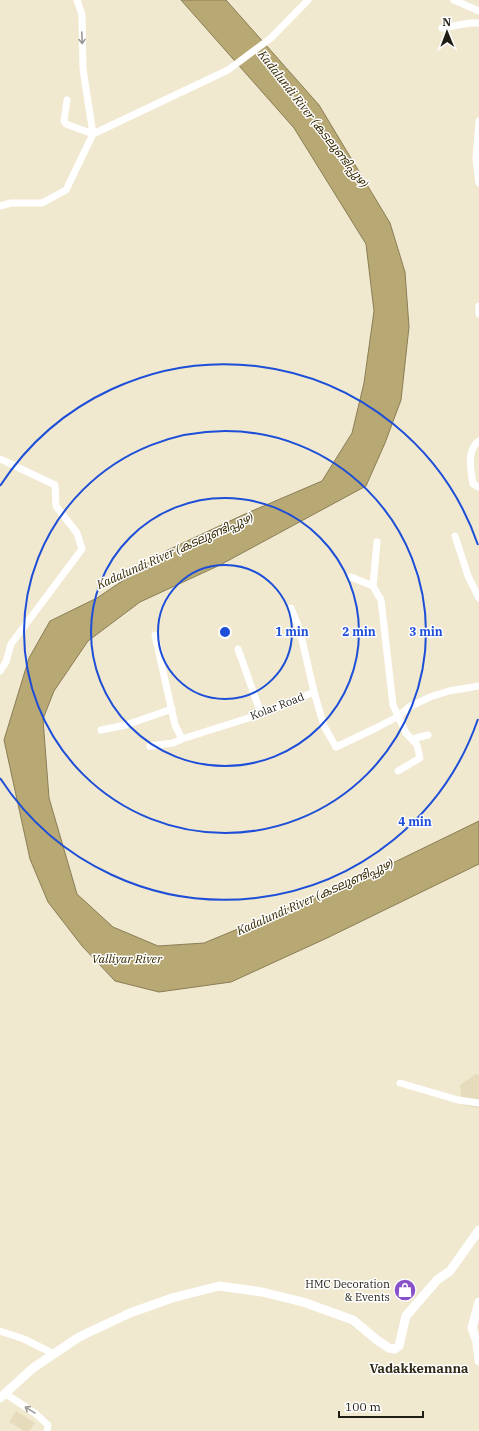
<svg xmlns="http://www.w3.org/2000/svg" width="479" height="1431" font-family="'IBM Plex Serif','Noto Sans Malayalam',serif">
<style>
.built{fill:#e6dcbc}
.water{fill:#b8a873;stroke:#8a7e56}
.lines{fill:none;stroke-linecap:round;stroke-linejoin:round}
.minor{stroke:#fff;stroke-width:7}
.major{stroke:#fff;stroke-width:9}
.oneway{stroke:#9b9995}
.ring{fill:none;stroke:#1d4ed8;stroke-width:2}
.labels{text-anchor:middle;stroke-width:3;stroke-linejoin:round;paint-order:stroke}
.street-label{font-size:11px;fill:#201d14;stroke:#fff}
.poi-label{font-size:11px;fill:#201d14;stroke:#fff;text-anchor:end}
.water-label{font-size:12px;font-style:italic;fill:#362a00;stroke:#fff}
.quarter-label{font-size:13px;font-weight:bold;fill:#302a16;stroke:#fff}
.centre{fill:#1d4ed8;stroke:#fff;stroke-width:2}
.ring-label{font-size:12px;text-anchor:middle;font-weight:bold;fill:#1d4ed8;stroke:#fff;stroke-width:3;stroke-linejoin:round;paint-order:stroke}
</style>
<rect width="100%" height="100%" fill="#f0e8cf"/>
<path class="built" d="M476 1074 479 1075V1108L462 1105 460 1085Z
M16 1411 35 1423 29 1431H24L9 1422Z"/>
<path class="water" d="M181 0H226L319 105 390 223 405 272 409 327 401 400 385 443 366 486 220 565 140 602 88 641 54 691 43 719 49 798 77 894 113 927 158 946 204 943 366 876 479 821V864L327 938 231 982 159 992 115 981 82 946 48 902 30 859 4 740 29 658 50 621 97 598 168 550 245 514 322 481 352 433 364 383 374 311 366 244 294 128Z"/>
<g class="lines">
<path class="minor" d="M77 0 82 15 83 69 93 134
M454 0 479 11
M442 28 470 23H479
M67 100 64 121 66 124 93 134
M479 121 476 158 479 183
M0 206 11 203H42L66 190 93 134 228 70 271 38 308 0
M479 306V314
M479 441C466 450 471 471 473 484L479 487
M0 459 55 485 56 506 77 533 82 549 11 644 6 662 0 671
M455 536 468 576 479 598
M351 577 373 586 381 600 393 705 406 733 417 745 420 758 398 771
M373 586 377 542
M291 608 300 631 314 692
M155 635 175 725 182 739 261 714 314 692 324 726 336 747 376 728 399 716 409 707 430 697 449 691 479 686
M238 649 261 714
M101 730 126 725 172 709
M412 739 428 735
M150 746 173 743 182 739
M400 1083 458 1100 479 1103
M0 1331 24 1339 54 1354
M6 1394 36 1414 48 1425 47 1431"/>
<path class="major" d="M479 1302 472 1328 477 1342 479 1361
M0 1398 33 1368 79 1337 130 1313 172 1298 219 1286 262 1292 303 1302 353 1320 377 1340 389 1348 395 1349 399 1346 406 1316 437 1280 450 1271 479 1230"/>
</g>
<defs><path id="oneway-shaft" d="M-6 0H5M1.5-3L5.5 0L1.5 3" fill="none" stroke-width="1.6" stroke-linecap="round" stroke-linejoin="round"/></defs>
<g class="oneway">
<use href="#oneway-shaft" transform="translate(82 38) rotate(88)"/>
<use href="#oneway-shaft" transform="translate(30 1410) rotate(-148)"/>
</g>
<g class="ring">
<circle cx="225" cy="632" r="67"/>
<circle cx="225" cy="632" r="134"/>
<circle cx="225" cy="632" r="201"/>
<path d="M478 719A268 268 0 0 1 0 778M0 486A268 268 0 0 1 478 545"/>
</g>
<defs>
<g id="shop-disc" transform="scale(1.15)"><circle r="9.5" fill="#8951c8" stroke="#fff"/><path d="M-5-2.5h2.3a2.7 3.5 0 0 1 5.4 0H5L5.5 6h-11ZM-1.5-2.5h3a1.5 2.3 0 0 0-3 0Z" fill="#fff"/></g>
</defs>
<g fill-rule="evenodd">
<use href="#shop-disc" x="405" y="1290"/>
</g>
<g class="labels">
<g class="street-label">
<text transform="translate(277 706) rotate(-21)" y="4">Kolar Road</text>
</g>
<g class="poi-label">
<text x="390" y="1288">HMC Decoration<tspan x="390" dy="13">&amp; Events</tspan></text>
</g>
<g class="water-label">
<text transform="translate(313 119) rotate(52)" y="4">Kadalundi River (കടലുണ്ടിപ്പുഴ)</text>
<text transform="translate(175 551) rotate(-24)" y="4">Kadalundi River (കടലുണ്ടിപ്പുഴ)</text>
<text transform="translate(315 897) rotate(-24)" y="4">Kadalundi River (കടലുണ്ടിപ്പുഴ)</text>
<text x="127" y="963">Valliyar River</text>
</g>
<g class="quarter-label">
<text x="419" y="1373">Vadakkemanna</text>
</g>
</g>
<circle cx="225" cy="632" r="6" class="centre"/>
<g class="ring-label">
<text x="292" y="636">1 min</text>
<text x="359" y="636">2 min</text>
<text x="426" y="636">3 min</text>
<text x="415" y="826">4 min</text>
</g>
<g transform="translate(447 32) rotate(359)" stroke="#ffffff" stroke-width="3" paint-order="stroke">
<path d="M0-3L7 15L0 10L-7 15Z" fill="#201d14"/>
<text y="-6" font-size="11" font-weight="bold" text-anchor="middle" fill="#201d14">N</text>
</g>
<path d="M339 1411v6h84v-6" fill="none" stroke="#201d14" stroke-width="2"/>
<text x="345" y="1411" font-size="12" fill="#201d14" stroke="#ffffff" stroke-width="3" paint-order="stroke">100 m</text>
</svg>
